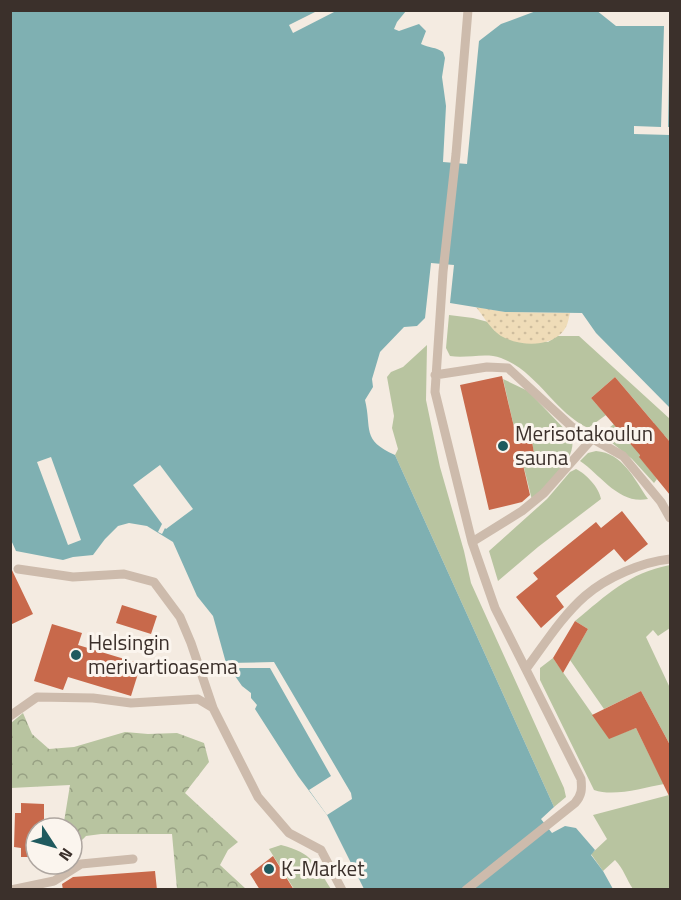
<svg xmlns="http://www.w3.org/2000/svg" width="681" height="900" font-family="'Titillium Web',sans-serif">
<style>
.green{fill:#b8c4a0}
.forest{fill:url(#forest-crowns)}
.sand{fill:url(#sand-dots)}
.water{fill:#7fb0b2}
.pier{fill:#f4ebe1}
.building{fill:#c8694b}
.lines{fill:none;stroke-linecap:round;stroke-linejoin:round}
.service{stroke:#cdbbac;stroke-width:9}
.poi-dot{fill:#1f5a5e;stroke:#fbf5ee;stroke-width:2}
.labels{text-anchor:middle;stroke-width:6;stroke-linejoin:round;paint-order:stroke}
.poi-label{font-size:21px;fill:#3b302b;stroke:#fbf5ee;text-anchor:start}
</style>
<defs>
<pattern id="forest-crowns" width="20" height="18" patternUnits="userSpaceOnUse" patternTransform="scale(1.5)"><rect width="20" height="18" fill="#b8c4a0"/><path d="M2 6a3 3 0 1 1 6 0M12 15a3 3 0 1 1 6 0" fill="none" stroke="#97a083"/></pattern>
<pattern id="sand-dots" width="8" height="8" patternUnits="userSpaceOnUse" patternTransform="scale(1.5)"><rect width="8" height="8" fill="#efdcb8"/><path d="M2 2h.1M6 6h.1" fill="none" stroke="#cebd9e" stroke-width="1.8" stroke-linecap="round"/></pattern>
</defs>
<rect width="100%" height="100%" fill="#f4ebe1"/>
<path class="green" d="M449 315 473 318 488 322 495 331 548 342 557 336H579L670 419V442L664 435 639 456 657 479 654 483 632 459 601 434 614 424 630 444 654 423 615 377 591 398 606 415 588 428C554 412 538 372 501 358 485 352 467 359 450 356L446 348Z
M427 345 426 400 440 467 464 551 471 583 564 788 566 797 554 807 395 455 398 449 392 428 394 416 387 377 391 372 403 367Z
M503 379 528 391 572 437C577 462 547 483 532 500L521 456 534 453 531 437 517 440Z
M596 451C623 453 634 479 648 499 619 505 601 475 580 461L588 453Z
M576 469C586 474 599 487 601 499L538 547 498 581 489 551 547 499 570 472Z
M670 565V628L658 636 653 630 646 637 670 688V745L641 691 604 709 570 660 588 629 575 621C607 595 628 573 670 565Z
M553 658 609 738 636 728 664 784C642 788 614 797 594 790L540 680V668Z
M669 795 670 889H633C626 879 624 869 615 860L603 871 591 854 607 839 593 815Z
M281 845C313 853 315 864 331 889H294L269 849Z"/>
<path class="forest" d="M23 713 32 734 49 749 74 747 125 732 148 734 177 733 204 743 209 762 185 793 238 842 228 850 220 865 246 889H177L172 834H101L86 836 72 850V828H63L70 785 11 788V723Z"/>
<path class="sand" d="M476 307 505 312 570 313C569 317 568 323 566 327 555 347 524 347 505 338 493 333 484 317 476 307Z"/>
<path class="water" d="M596 10 616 26H670V408L596 333 582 313 505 312 450 303 454 265 431 263 425 318 417 326 404 327 380 352 372 379 373 387 365 400C372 429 361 440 395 455L554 807 541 819 552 833 565 826 576 828 595 850 591 855 603 871 613 889H364L327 815 298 776 255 709 257 705 251 698V693L242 686 226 663 213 616 197 596 173 542 147 526 129 523 118 526 105 539 93 555 73 557 63 560 16 551 11 540V11H406L397 22 394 29 399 31 419 24 426 31 421 44C429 48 436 47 443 52L445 58 442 77 446 106 443 162 467 164 479 41 501 24 536 11Z"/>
<path class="pier" d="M317 11H336L293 33 289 25Z
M664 26H670L668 127H670V135L634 134V126L661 127Z
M51 457 81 540 68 545 37 462Z
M160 465 193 509 166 529 165 528 162 534 158 532 162 524 133 485Z
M274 662 351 793 352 799 327 815 309 790 331 776 270 668H229L226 663Z"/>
<path class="building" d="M502 376 517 440 531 436 534 453 521 456 530 495 522 502 489 510 460 385Z
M615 377 670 442V495L639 457 640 455 591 398Z
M622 511 648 544 625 562 614 549 556 596 564 607 541 628 516 597 538 579 533 573 596 522 601 528Z
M10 566 33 614 10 625Z
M122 605 157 616 151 634 116 623Z
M575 621 588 629 563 673 553 658Z
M52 624 82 633 78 645 141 664 131 696 68 677 63 690 34 681Z
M641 691 670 745V798L636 728 609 739 592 715Z
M21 803 44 804V828H36V857H21V848L14 847 15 813H21Z
M273 856 294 890H260L250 874Z
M155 871 157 890H63L62 884 73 877Z"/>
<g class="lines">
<path class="service" d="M435 375 487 367 508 368 572 427 623 456 661 502 670 518
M472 542 522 511 544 493 591 440
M18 569 73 577 124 574 154 582 180 617 191 643 213 708
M526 669C544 645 562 616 585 596 607 577 642 562 670 559
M10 716 37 697 93 698 131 703 198 699 213 708 258 797 289 833 321 850 342 890
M11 890 54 881 81 864 133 859
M466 890 575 803C582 795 582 789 581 779L495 608 472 542 435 392 443 272 456 154 468 10"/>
</g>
<g class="poi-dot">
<circle cx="503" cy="446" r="6"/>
<circle cx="76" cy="655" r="6"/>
<circle cx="269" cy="869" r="6"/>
</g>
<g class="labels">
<g class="poi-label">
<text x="515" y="441">Merisotakoulun<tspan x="515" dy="24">sauna</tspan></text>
<text x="88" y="650">Helsingin<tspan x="88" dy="24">merivartioasema</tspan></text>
<text x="281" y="876">K-Market</text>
</g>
</g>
<rect width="681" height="900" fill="none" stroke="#3b302b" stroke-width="24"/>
<g transform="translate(54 846) rotate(126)"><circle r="28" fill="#fbf5ee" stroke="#aea6a0" stroke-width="1.5"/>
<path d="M0-4.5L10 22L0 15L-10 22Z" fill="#1f5a5e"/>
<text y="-9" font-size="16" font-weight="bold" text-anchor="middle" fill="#3b302b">N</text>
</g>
</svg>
